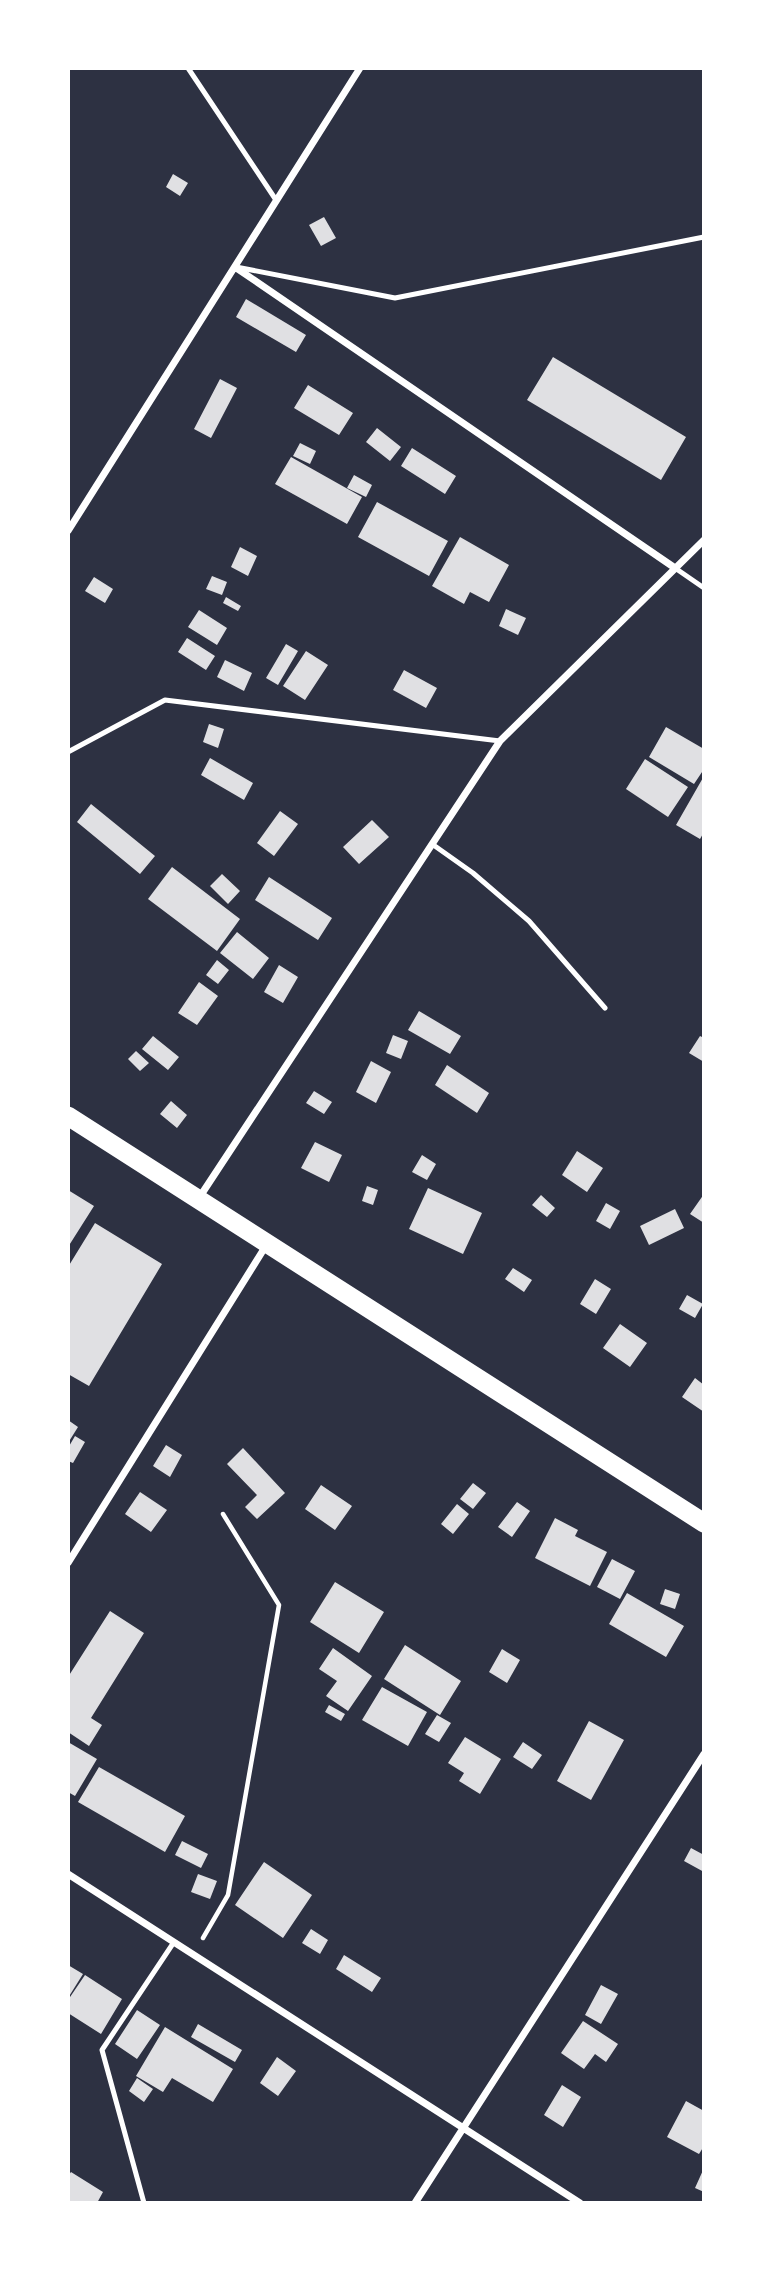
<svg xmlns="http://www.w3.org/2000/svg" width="772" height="2271" font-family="Cabin,sans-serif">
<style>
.building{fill:#e0e0e3}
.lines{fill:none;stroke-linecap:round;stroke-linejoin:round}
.path{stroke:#fff;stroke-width:4.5}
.service{stroke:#fff;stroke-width:5}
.minor{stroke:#fff;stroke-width:7}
.trunk{stroke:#fff;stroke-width:19}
</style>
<rect width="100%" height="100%" fill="#2d3142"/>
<path class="building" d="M173 174 188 183 180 196 166 187Z
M324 217 336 238 321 246 309 225Z
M246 299 306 335 296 352 236 317Z
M553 357 686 437 661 480 527 400Z
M220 379 237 388 211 438 194 429Z
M308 385 353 413 339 435 294 408Z
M377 428 401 447 390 461 366 442Z
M300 443 316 451 310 464 293 456Z
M412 448 456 476 445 494 401 466Z
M291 457 362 497 347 524 275 484Z
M354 475 372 485 366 497 347 488Z
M377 502 448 541 429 576 358 537Z
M460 537 509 565 489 602 470 592 464 604 432 586Z
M240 547 257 556 248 576 231 567Z
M212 576 227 582 222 595 206 589Z
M94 577 113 589 105 603 85 591Z
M226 597 241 606 238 611 223 603Z
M506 609 526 618 518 635 499 626Z
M199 610 227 628 217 645 188 627Z
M187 638 215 656 206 670 178 652Z
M286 644 298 651 278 685 266 678Z
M306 651 328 665 305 700 283 686Z
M225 660 252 673 244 691 217 677Z
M404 670 437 688 426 708 393 690Z
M209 724 224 729 218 748 203 742Z
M666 727 704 749V769L694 784 649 757Z
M210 758 253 783 244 800 201 775Z
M645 759 688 787 668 817 626 789Z
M704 776V832L700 839 676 825Z
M91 804 155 856 140 874 77 822Z
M280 811 298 824 274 856 257 843Z
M372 820 389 837 359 864 343 847Z
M172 867 240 919 217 951 148 899Z
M222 874 240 891 228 904 210 886Z
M269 877 332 918 318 940 255 900Z
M237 932 269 958 253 979 220 953Z
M217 960 229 970 218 984 206 975Z
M279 965 298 977 283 1003 264 992Z
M199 982 218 996 197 1025 178 1013Z
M419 1011 461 1036 450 1054 408 1030Z
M393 1035 408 1041 401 1059 386 1053Z
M153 1036 179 1057 168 1070 142 1049Z
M700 1036 704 1038V1062L689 1053Z
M136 1051 149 1063 140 1071 128 1059Z
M371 1061 391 1072 376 1103 356 1092Z
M447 1065 489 1093 477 1113 435 1085Z
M314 1091 332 1102 324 1114 306 1103Z
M171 1101 187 1115 177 1128 160 1114Z
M315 1142 342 1155 329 1182 301 1168Z
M577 1151 603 1168 587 1192 562 1175Z
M422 1155 436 1164 427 1180 412 1172Z
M367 1186 378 1190 373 1205 362 1201Z
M428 1188 482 1213 463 1254 409 1229Z
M68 1190 94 1206 68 1247Z
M704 1194V1223L690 1214Z
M541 1195 555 1208 547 1217 532 1205Z
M606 1203 620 1211 610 1229 596 1221Z
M675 1209 684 1228 649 1245 640 1226Z
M95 1223 162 1264 89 1386 68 1374V1267Z
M513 1268 532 1280 524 1292 505 1279Z
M595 1279 611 1289 596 1314 580 1304Z
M687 1295 703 1304 695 1318 679 1309Z
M620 1324 647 1343 630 1367 603 1348Z
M695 1378 704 1385V1412L682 1397Z
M68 1420 78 1427 68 1443Z
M75 1436 85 1442 73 1463 68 1461V1448Z
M166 1445 182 1455 170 1477 153 1466Z
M243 1448 285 1493 257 1519 245 1507 257 1495 227 1464Z
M473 1483 486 1493 473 1509 460 1499Z
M321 1485 352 1506 335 1530 305 1509Z
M140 1492 167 1510 151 1532 125 1514Z
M517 1502 530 1511 512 1537 498 1527Z
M457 1504 469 1514 453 1534 441 1524Z
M555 1518 578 1530 575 1536 607 1552 590 1586 535 1558Z
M612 1559 635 1571 620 1599 597 1587Z
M335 1582 384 1612 359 1653 310 1622Z
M665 1589 680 1594 675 1609 660 1604Z
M627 1593 684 1626 666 1657 609 1624Z
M110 1611 144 1633 91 1718 102 1725 89 1746 68 1732V1677Z
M405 1645 461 1681 440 1715 384 1679Z
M333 1648 372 1676 348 1711 326 1696 337 1681 319 1669Z
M502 1649 520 1660 507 1683 489 1672Z
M382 1687 427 1712 408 1746 362 1720Z
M329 1705 345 1714 341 1721 325 1712Z
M437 1715 451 1723 439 1742 425 1734Z
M589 1721 624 1740 591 1800 557 1781Z
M465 1737 501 1759 480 1794 459 1781 464 1773 448 1763Z
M68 1742 97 1759 75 1796 68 1792Z
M523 1742 542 1755 532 1769 513 1757Z
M99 1767 185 1816 165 1852 78 1802Z
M182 1841 208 1854 201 1868 175 1855Z
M691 1848 704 1855V1872L684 1861Z
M264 1862 312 1895 283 1938 235 1905Z
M198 1874 217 1881 210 1899 191 1892Z
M311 1929 328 1940 320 1954 302 1943Z
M344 1955 381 1978 372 1992 336 1969Z
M68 1965 83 1974 68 1998Z
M85 1975 122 1999 101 2034 68 2013V2000Z
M601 1985 618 1994 601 2024 585 2015Z
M137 2010 160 2025 137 2059 115 2044Z
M583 2021 618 2044 606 2062 595 2054 584 2069 561 2053Z
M198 2024 242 2050 235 2062 191 2037Z
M165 2027 233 2069 213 2102 172 2078 163 2092 136 2076Z
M277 2057 296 2071 278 2096 260 2083Z
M137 2078 153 2089 144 2102 129 2091Z
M562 2085 581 2097 563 2127 544 2115Z
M686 2101 704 2111V2146L699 2154 667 2137Z
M704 2168V2192L695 2188Z
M71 2172 103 2192 97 2203H68V2176Z"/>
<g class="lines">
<path class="path" d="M203 1938 228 1895 279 1605 223 1514"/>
<path class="service" d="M188 68 276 200
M236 267 395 298 704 237
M675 568 704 588
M68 752 165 700 500 741
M432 844 473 873 529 921 605 1008
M144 2203 102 2050 174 1942"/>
<path class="minor" d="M235 267 675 568
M68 531 360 68
M199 1198 500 741 704 540
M68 1563 267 1244
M68 1874 580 2203
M415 2203 704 1754"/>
<path class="trunk" d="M68 1116 704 1523"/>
</g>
<rect width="772" height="2271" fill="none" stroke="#ffffff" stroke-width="140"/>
</svg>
